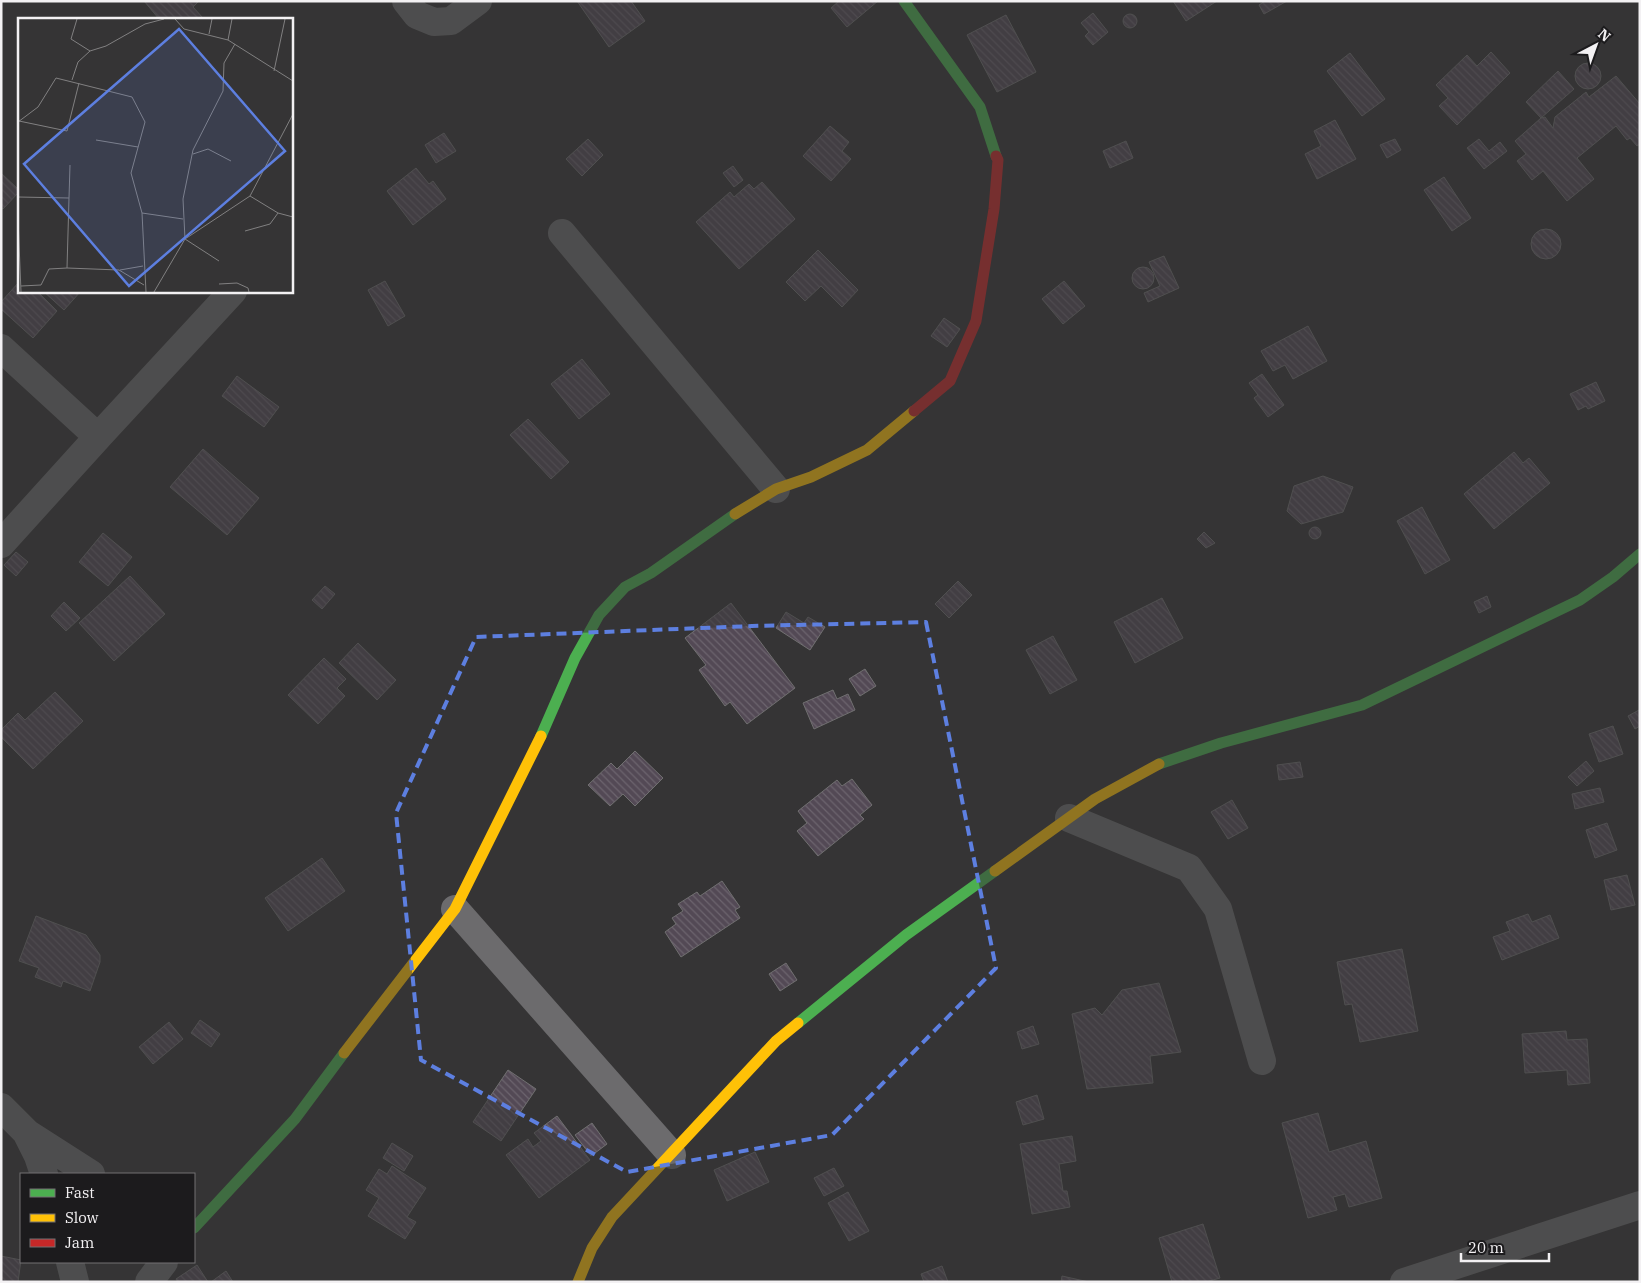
<svg xmlns="http://www.w3.org/2000/svg" width="1641" height="1283" font-family="'IBM Plex Serif',serif">
<style>
.building{fill:url(#building-back-hatch);stroke:#706f70}
.lines{fill:none;stroke-linecap:round;stroke-linejoin:round}
.street{stroke:#6c6b6d;stroke-width:28}
.fast{stroke:#4caf50;stroke-width:11}
.slow{stroke:#ffc107;stroke-width:11}
.jam{stroke:#c62828;stroke-width:11}
.marked{fill:none;stroke:#5d7fe0;stroke-width:4;stroke-dasharray:10 6;stroke-linejoin:round}
.inset-road{fill:none;stroke:#818081;stroke-width:1}
.view{fill:#5d7fe0;fill-opacity:0.15;stroke:#5d7fe0;stroke-width:2.5}
.inset-edge{fill:none;stroke:#f3f1f3;stroke-width:2.5}
</style>
<defs>
<pattern id="building-back-hatch" width="6" height="6" patternUnits="userSpaceOnUse" patternTransform="scale(1.25)"><rect width="6" height="6" fill="#534955"/><path d="M-1 5l2 2M0 0l6 6M5-1l2 2" fill="none" stroke="#6c646e"/></pattern>
</defs>
<rect width="100%" height="100%" fill="#353435"/>
<path class="building" d="M144 1H199L193 7 203 18 159 19Z
M577 1H631L645 21 609 47Z
M839 1H878L847 27 831 8Z
M1173 1H1217L1186 21Z
M1265 1H1287L1264 14 1259 5Z
M1093 13 1108 32 1093 45 1085 36 1089 32 1081 23Z
M1123 21a7 7 0 1 1 14 0a7 7 0 1 1-14 0Z
M1006 15 1036 72 997 92 967 35Z
M1491 52 1510 73 1457 125 1439 106 1448 98 1436 85 1467 55 1477 66Z
M1350 53 1385 99 1362 116 1327 71Z
M1575 76a13 13 0 1 1 26 0a13 13 0 1 1-26 0Z
M1558 71 1574 89 1541 118 1526 102Z
M1616 76 1640 104V144L1637 146 1630 138 1627 140 1616 126 1577 158 1594 179 1567 201 1543 171 1532 180 1517 161 1526 154 1515 141 1541 118 1545 117 1553 128 1555 117 1586 92 1589 97Z
M1335 120 1356 159 1317 179 1305 154 1321 146 1314 131Z
M830 126 849 142 842 151 851 159 831 181 803 156Z
M444 133 456 151 436 163 425 145Z
M588 139 603 155 582 176 566 159Z
M1395 139 1401 150 1387 158 1380 145Z
M1479 139 1489 151 1500 142 1507 151 1484 169 1467 148Z
M1126 141 1133 158 1110 168 1103 151Z
M733 166 743 180 734 187 723 173Z
M416 168 429 184 433 181 446 199 413 225 387 191Z
M1 173 19 190V192L3 209 1 208Z
M1444 177 1471 218 1452 231 1424 190Z
M762 182 795 219 739 269 696 222 730 192 734 197 749 184 754 189Z
M1531 244a15 15 0 1 1 30 0a15 15 0 1 1-30 0Z
M818 250 858 290 842 307 821 286 805 301 786 282Z
M1164 256 1179 288 1148 302 1144 293 1160 286 1149 262Z
M1132 278a11 11 0 1 1 22 0a11 11 0 1 1-22 0Z
M385 281 405 316 388 326 368 290Z
M1064 281 1085 306 1063 324 1042 299Z
M19 282V291H37L57 311 33 338 1 309V302Z
M43 291H81L64 310Z
M944 318 960 329 947 347 931 336Z
M1308 326 1327 361 1293 379 1285 365 1273 371 1261 351Z
M582 359 610 394 579 419 551 384Z
M1262 374 1284 405 1268 417 1254 398 1258 395 1249 383Z
M237 376 279 407 264 427 222 396Z
M1596 382 1605 401 1588 409 1586 406 1578 410 1570 394Z
M528 419 569 462 551 479 510 435Z
M203 449 259 498 227 535 170 487Z
M1514 452 1523 463 1529 458 1550 483 1494 529 1464 494Z
M1323 476 1353 487 1343 512 1301 524 1287 511 1294 486Z
M1422 507 1450 560 1425 574 1397 521Z
M1309 533a6 6 0 1 1 12 0a6 6 0 1 1-12 0Z
M1204 532 1215 543 1206 548 1197 539Z
M103 533 132 557 108 586 79 562Z
M16 552 28 562 16 576 4 565Z
M130 576 165 614 114 661 79 623Z
M958 581 972 595 949 618 935 604Z
M325 586 335 594 322 609 312 600Z
M1487 596 1491 607 1479 613 1474 602Z
M1162 598 1183 638 1135 663 1114 622Z
M64 602 80 618 66 631 51 616Z
M731 603 795 688 747 724 730 702 725 706 699 670 706 665 685 638Z
M786 612 804 623 808 617 825 627 810 650 776 628Z
M1053 636 1077 680 1050 694 1026 650Z
M358 643 396 680 377 700 339 663Z
M324 658 346 679 337 688 345 696 318 724 288 695Z
M865 669 876 686 860 696 849 679Z
M833 690 837 699 848 694 855 710 814 729 803 703Z
M55 692 83 721 33 769 1 737V730L18 713 25 720Z
M1639 710 1640 726 1635 729 1628 716Z
M1613 726 1623 754 1599 762 1589 734Z
M635 751 663 778 635 806 623 794 610 806 588 785 611 763 617 769Z
M1586 761 1594 771 1577 786 1568 777Z
M1300 762 1303 777 1279 780 1277 765Z
M852 779 872 805 860 815 864 819 818 856 797 831 807 823 798 811 837 780 842 786Z
M1600 788 1604 802 1575 809 1572 794Z
M1232 800 1248 828 1228 839 1211 812Z
M1607 823 1617 850 1595 858 1586 830Z
M322 858 345 891 288 931 265 898Z
M1627 875 1635 905 1611 910 1604 880Z
M722 881 740 907 735 910 740 918 681 957 665 932 676 924 672 918 683 911 678 904 697 892 700 896Z
M1528 914 1532 922 1550 915 1559 938 1502 960 1493 937 1510 931 1506 922Z
M36 916 86 935 100 955V962L90 991 63 981 61 987 35 977 39 968 19 961Z
M1402 949 1418 1031 1360 1042 1352 1004 1345 1005 1337 962Z
M786 963 797 980 780 991 769 974Z
M1159 983 1181 1052 1150 1056 1153 1083 1087 1089 1072 1014 1095 1008 1102 1015 1122 990Z
M200 1020 220 1034 211 1047 191 1033Z
M169 1022 183 1039 153 1064 139 1047Z
M1033 1026 1039 1044 1022 1049 1017 1032Z
M1566 1031 1567 1040 1587 1039 1590 1083 1568 1085 1567 1070 1525 1073 1522 1034Z
M508 1070 536 1089 501 1141 473 1122Z
M1037 1095 1044 1119 1023 1125 1016 1102Z
M1318 1113 1329 1152 1366 1141 1382 1198 1349 1207 1345 1194 1333 1197 1337 1210 1308 1218 1282 1123Z
M557 1116 590 1160 539 1198 506 1155 528 1139 533 1147 541 1141 534 1133Z
M592 1123 607 1144 591 1156 575 1135Z
M1072 1136 1076 1161 1059 1164 1063 1191H1067L1070 1207 1032 1214 1020 1144Z
M392 1143 413 1156 404 1171 383 1158Z
M755 1152 769 1182 727 1201 714 1170Z
M392 1166 426 1188 407 1217 416 1222 405 1239 368 1216 379 1198 366 1190 379 1169 387 1174Z
M834 1168 844 1186 824 1196 814 1178Z
M848 1192 869 1231 849 1241 828 1203Z
M1203 1224 1220 1278 1206 1282H1172L1159 1238Z
M1 1256 21 1260 18 1282H1Z
M197 1265 208 1282H178L176 1279Z
M942 1266 948 1282H924L921 1274Z
M226 1271 233 1282H211Z
M1062 1276 1089 1282H1061Z"/>
<g class="lines">
<path class="street" d="M406 1 417 15 434 22 451 21 478 1
M562 233 776 489
M1 348 98 437 1 544
M98 437 233 291
M1069 818 1189 868 1218 909 1262 1061
M455 909 672 1155
M1 1107 26 1132 38 1156 44 1174
M27 1133 91 1174
M70 1262 75 1282
M149 1282 164 1262
M1404 1282 1640 1205"/>
<path class="fast" d="M904 1 980 107 996 156
M541 736 575 658 599 615 625 587 651 573 735 514
M1159 764 1221 743 1362 705 1580 600 1613 577 1640 554
M798 1023 906 935 995 871
M194 1228 295 1119 344 1053"/>
<path class="slow" d="M735 514 776 489 811 477 867 450 914 411
M995 871 1095 799 1159 764
M344 1053 455 909 541 736
M578 1282 592 1248 612 1217 776 1041 798 1023"/>
<path class="jam" d="M914 411 950 381 976 321 994 209 998 160 996 156"/>
</g>
<path d="M0 0H1641V1283H0ZM926 622 996 968 832 1135 627 1172 421 1060 396 813 476 637 752 626Z" fill="#353435" fill-opacity=".55" fill-rule="evenodd"/>
<path class="marked" d="M926 622 996 968 832 1135 627 1172 421 1060 396 813 476 637 752 626Z"/>
<g transform="translate(18 18)">
<rect width="275" height="275" fill="#353435"/>
<path class="inset-road" d="M59 1 53 21 72 33M157 1 166 11 210 22 275 63M191 16 194 1M210 22 214 1M256 53 267 1M54 62 60 44 72 33 88 28 127 6 146 1M1 103 49 113 61 65M0 104 20 89 38 60 114 79 127 104 113 155 124 195 128 274M78 122 120 129M175 136 190 131 213 143M232 178 260 195 275 199M0 179 51 180 49 250 31 251 23 267 3 268M51 180 52 147M124 195 165 201M0 200 3 274M227 213 252 206 260 195M201 243 167 221 165 181 175 132 205 73 206 45 217 26M49 250 101 252 126 267M102 252 125 248M201 266 219 265 230 270 231 274M136 274 167 221 232 178 275 96"/>
<path class="view" d="M161 11 267 133 111 268 6 146Z"/>
<rect width="275" height="275" class="inset-edge"/>
</g>
<rect width="1641" height="1283" fill="none" stroke="#f3f1f3" stroke-width="5"/>
<rect x="20" y="1173" width="175" height="90" fill="#1c1b1d" stroke="#727173"/>
<rect x="30" y="1189" width="25" height="8" fill="#4caf50" stroke="#727173"/>
<text x="65" y="1198" font-size="15" fill="#f3f1f3">Fast</text>
<rect x="30" y="1214" width="25" height="8" fill="#ffc107" stroke="#727173"/>
<text x="65" y="1223" font-size="15" fill="#f3f1f3">Slow</text>
<rect x="30" y="1239" width="25" height="8" fill="#c62828" stroke="#727173"/>
<text x="65" y="1248" font-size="15" fill="#f3f1f3">Jam</text>
<g transform="translate(1596 45) rotate(41)" stroke="#1c1b1d" stroke-width="4" paint-order="stroke">
<path d="M0-4L9 19L0 12L-9 19Z" fill="#f3f1f3"/>
<text y="-8" font-size="14" font-weight="bold" text-anchor="middle" fill="#f3f1f3">N</text>
</g>
<path d="M1461 1253v8h88v-8" fill="none" stroke="#f3f1f3" stroke-width="2.5"/>
<text x="1468" y="1253" font-size="15" fill="#f3f1f3" stroke="#1c1b1d" stroke-width="4" paint-order="stroke">20 m</text>
</svg>
